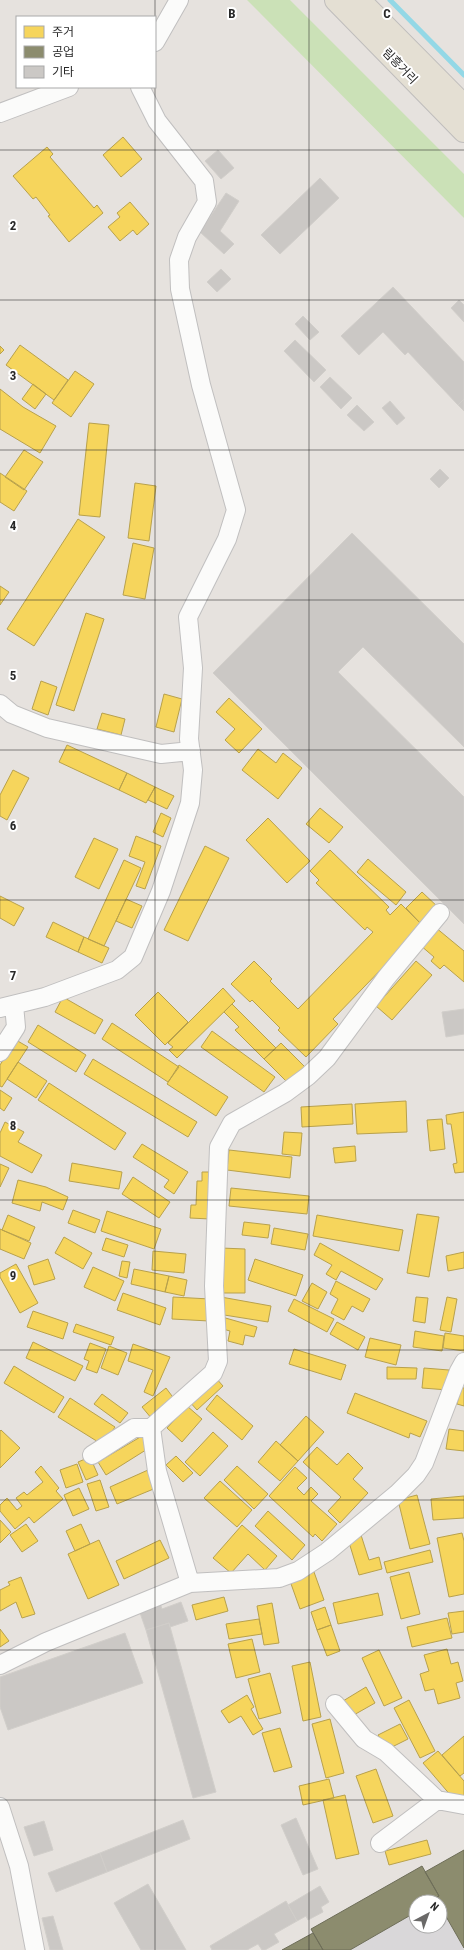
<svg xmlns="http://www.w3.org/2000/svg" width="464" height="1950" font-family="'Roboto Condensed','Noto Sans KR',sans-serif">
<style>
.industrial{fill:#d9d7d9;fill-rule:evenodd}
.green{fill:#cbe1b7}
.homes{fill:#f6d55c;stroke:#b8a14c}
.industry{fill:#8c8c6e;stroke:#6e6e59}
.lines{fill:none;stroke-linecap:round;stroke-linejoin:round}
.stream{stroke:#93d8e6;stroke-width:5}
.building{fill:#cbc8c5;stroke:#d1ceca}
.minor-casing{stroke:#c0bfbf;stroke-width:20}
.major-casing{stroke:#bfbdbc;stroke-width:24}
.minor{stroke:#fbfbfa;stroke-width:18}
.major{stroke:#e4dfd3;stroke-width:22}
.grid{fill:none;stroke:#282828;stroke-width:1;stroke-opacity:0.55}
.labels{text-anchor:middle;stroke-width:4;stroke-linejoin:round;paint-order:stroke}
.street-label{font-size:12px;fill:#282828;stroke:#fff}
.grid-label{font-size:13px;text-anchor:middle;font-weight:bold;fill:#282828;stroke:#fff;stroke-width:4;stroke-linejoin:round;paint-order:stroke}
</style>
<rect width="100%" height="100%" fill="#e6e2de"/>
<path class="industrial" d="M464 1850V1950H282L312 1933 311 1929 422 1866 425 1872ZM416 1902H440V1926H416Z"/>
<path class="green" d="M247 0H290L464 174V218Z"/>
<path class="homes" d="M123 137 142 159 121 177 103 155Z
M47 147 53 154 50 157 94 208 97 205 103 213 69 242 48 216 50 215 36 197 33 199 13 176Z
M130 202 149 224 137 235 133 230 120 241 108 227 120 217 117 213Z
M20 345 68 380 54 400 6 365Z
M0 346 4 350 0 354Z
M75 371 94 384 71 417 52 403Z
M33 384 46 394 35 409 22 399Z
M0 389 23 407 56 426 40 453 0 429Z
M89 423 109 425 100 517 79 515Z
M24 450 43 462 24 490 5 477Z
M0 473 27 491 14 511 0 502Z
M135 483 156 486 149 541 128 538Z
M78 519 105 537 34 646 7 629Z
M133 543 154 548 145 599 123 595Z
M0 586 9 592 0 605Z
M86 613 104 619 74 711 56 705Z
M41 681 57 687 48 715 32 709Z
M164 694 182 699 174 732 156 727Z
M229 698 262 729 239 753 225 740 235 729 216 712Z
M102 713 125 719 121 735 97 729Z
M67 745 127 773 119 790 59 762Z
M258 749 276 763 283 753 302 768 278 799 242 770Z
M13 770 29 778 7 820 0 816V795Z
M127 773 155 787 146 803 119 790Z
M155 787 174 796 167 809 148 800Z
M320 808 343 827 329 843 306 824Z
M161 813 171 818 163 837 153 832Z
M268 818 310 861 287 883 246 840Z
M136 836 161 846 145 889 136 886 145 862 129 856Z
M94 838 118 849 99 889 75 877Z
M205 846 229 858 188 941 164 930Z
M330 850 389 907 386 910 390 915 401 904 423 926 333 1019 338 1024 306 1057 278 1030 280 1028 252 1000 250 1002 231 984 254 961 272 979 270 981 298 1009 373 932 367 927 365 930 316 883 319 880 310 871Z
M368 859 406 892 396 905 357 872Z
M124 860 141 868 104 946 88 939Z
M422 892 440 909 423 926 406 908Z
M0 896 24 908 14 926 0 918Z
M126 899 142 906 132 928 116 921Z
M53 922 84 937 78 952 46 937Z
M435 927 464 951V982L444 965 440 969 431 961 434 957 420 945Z
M84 937 109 948 102 963 78 952Z
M416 961 432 975 392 1020 376 1006Z
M223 988 235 1001 177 1058 169 1050 173 1047 168 1043Z
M158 992 188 1022 165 1045 135 1015Z
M63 997 103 1020 95 1034 55 1012Z
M232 1004 276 1048 264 1059 235 1030 239 1027 224 1012Z
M112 1023 179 1067 168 1082 102 1039Z
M38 1025 86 1055 76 1072 28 1042Z
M212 1031 275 1077 264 1092 201 1047Z
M16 1040 28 1047 2 1087 0 1086V1065Z
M281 1043 307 1069 289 1084 264 1059Z
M93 1059 197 1122 188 1137 84 1074Z
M18 1062 47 1081 36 1098 7 1079Z
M179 1065 228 1097 216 1116 167 1084Z
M49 1083 126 1133 115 1150 38 1100Z
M0 1090 12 1098 4 1111 0 1108Z
M406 1101 407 1132 357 1134 355 1104Z
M352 1104 353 1124 302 1127 301 1107Z
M464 1112V1172L455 1173 453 1164 457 1163 451 1124H447L446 1115Z
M442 1119 445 1149 430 1151 427 1120Z
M5 1122 24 1132 18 1142 42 1155 32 1173 0 1156V1133Z
M284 1132 302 1133 300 1156 282 1154Z
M142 1144 188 1172 174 1194 164 1187 169 1180 133 1157Z
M355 1146 356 1161 335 1163 333 1148Z
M229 1150 292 1157 290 1178 227 1170Z
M72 1163 122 1172 119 1189 69 1181Z
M0 1164 9 1168 0 1187Z
M202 1172H213L210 1219 190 1218 191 1205H196L197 1181H202Z
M133 1177 170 1202 159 1218 122 1194Z
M18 1180 46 1187 68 1197 63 1210 42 1202 40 1211 12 1203Z
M231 1188 309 1196 307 1214 229 1206Z
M73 1210 100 1220 95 1233 68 1223Z
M107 1211 161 1229 154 1249 101 1231Z
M417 1214 439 1217 429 1277 407 1273Z
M8 1215 35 1227 29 1241 2 1230Z
M317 1215 403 1230 399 1251 313 1236Z
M244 1222 270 1225 268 1238 242 1235Z
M274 1228 308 1234 305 1250 271 1244Z
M0 1229 31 1243 24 1259 0 1249Z
M64 1237 92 1253 83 1269 55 1253Z
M106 1238 128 1245 124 1257 102 1250Z
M320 1243 383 1279 376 1290 341 1271 336 1280 326 1274 332 1265 314 1255Z
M221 1248 245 1249V1293H220Z
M153 1251 186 1254 184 1273 152 1270Z
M464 1252V1268L448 1271 446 1256Z
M48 1259 55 1279 34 1285 28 1266Z
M255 1259 303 1275 296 1296 248 1280Z
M122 1261 130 1262 127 1278 119 1276Z
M16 1264 38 1303 20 1313 0 1277V1273Z
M93 1267 124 1281 115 1301 84 1287Z
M134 1269 169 1276 165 1292 131 1284Z
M169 1276 187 1280 184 1296 165 1292Z
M336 1281 370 1299 363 1312 352 1306 344 1320 331 1313 338 1299 330 1294Z
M312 1283 327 1292 318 1309 302 1301Z
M123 1293 166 1308 160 1325 117 1310Z
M173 1297 210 1299 209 1321 172 1319Z
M221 1297 271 1306 268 1322 218 1314Z
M416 1297 428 1298 425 1323 413 1321Z
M447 1297 457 1299 451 1332 440 1330Z
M294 1299 334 1319 327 1332 288 1311Z
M33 1311 68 1323 63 1339 27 1327Z
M222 1317 257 1327 254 1337 245 1335 243 1345 228 1341 230 1331 219 1328Z
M337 1322 365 1337 358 1350 330 1334Z
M76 1324 114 1337 111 1345 73 1332Z
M415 1331 444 1336 442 1351 413 1347Z
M445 1333 464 1336V1351L443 1348Z
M370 1338 401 1345 396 1365 365 1357Z
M33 1342 83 1366 75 1381 26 1358Z
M90 1343 106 1349 97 1373 86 1369 89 1361 84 1359Z
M133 1344 170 1357 153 1396 144 1392 153 1370 128 1361Z
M109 1346 127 1353 118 1375 101 1368Z
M294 1349 346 1365 341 1380 289 1364Z
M14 1366 64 1397 54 1413 4 1383Z
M387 1367 417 1368 416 1379H387Z
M424 1368 449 1370 448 1390 422 1388Z
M215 1377 223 1386 197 1410 189 1401Z
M461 1387 464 1388V1406L457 1404Z
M166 1388 175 1400 152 1419 142 1407Z
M355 1393 427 1421 420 1437 410 1433 409 1438 347 1413Z
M102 1394 128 1413 120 1423 94 1404Z
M217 1395 253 1426 242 1440 206 1409Z
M70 1398 115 1427 103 1445 58 1417Z
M187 1406 202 1419 182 1442 167 1428Z
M306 1416 324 1432 298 1461 280 1445Z
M449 1429 464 1431V1451L446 1449Z
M1 1430 20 1448 0 1468V1431Z
M213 1432 228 1446 200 1476 185 1462Z
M142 1436 149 1448 106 1475 98 1462Z
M276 1441 298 1461 280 1481 258 1462Z
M317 1447 337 1465 348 1453 363 1468 353 1479 368 1493 340 1523 328 1511 341 1497 303 1462Z
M176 1456 193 1473 183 1482 166 1465Z
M90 1457 98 1475 86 1480 78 1462Z
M77 1464 83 1482 66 1488 60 1470Z
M41 1466 59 1488 56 1491 63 1499 34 1523 29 1517 15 1529 0 1511V1505L7 1498 17 1510 22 1506 16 1498 24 1492 27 1495 43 1482 35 1472Z
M237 1466 268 1494 254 1509 224 1480Z
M295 1467 307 1478 297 1488 304 1495 311 1487 318 1494 311 1501 337 1524 322 1541 315 1534 313 1537 269 1496Z
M148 1470 156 1488 117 1504 110 1487Z
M100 1480 109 1507 96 1511 87 1484Z
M220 1481 252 1510 237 1527 204 1498Z
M79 1488 89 1509 73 1516 64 1495Z
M417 1495 430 1544 410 1549 398 1500Z
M464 1496V1518L433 1520 431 1499Z
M268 1511 305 1545 292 1560 255 1526Z
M0 1520 11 1532 0 1543Z
M26 1524 38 1541 22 1552 10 1535Z
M81 1524 90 1544 75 1551 66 1531Z
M242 1525 277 1556 265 1570 248 1554 231 1573 213 1558Z
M462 1533 464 1541V1594L449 1597 437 1538Z
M361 1535 369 1560 379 1557 382 1569 359 1575 348 1539Z
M99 1540 119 1585 88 1599 68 1554Z
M160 1540 169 1558 124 1579 116 1561Z
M430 1550 433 1562 387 1573 384 1562Z
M314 1572 324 1600 300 1609 290 1581Z
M409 1572 420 1614 401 1619 390 1577Z
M21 1577 35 1614 22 1618 16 1602 0 1611V1590L10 1585 8 1582Z
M378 1593 383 1615 338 1624 333 1603Z
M224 1597 228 1611 196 1620 192 1605Z
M272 1603 279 1643 264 1645 257 1606Z
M325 1607 331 1625 317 1630 311 1612Z
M464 1611V1632L452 1634 448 1613Z
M447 1618 452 1638 412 1647 407 1627Z
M259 1619 262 1634 229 1639 226 1624Z
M331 1625 340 1651 327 1656 317 1630Z
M0 1629 9 1641 0 1647Z
M252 1639 260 1672 236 1678 228 1644Z
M447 1649 451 1664 458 1662 463 1681 456 1683 460 1698 438 1704 434 1689 425 1691 420 1674 429 1671 424 1655Z
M379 1650 402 1698 384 1706 362 1658Z
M310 1662 321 1717 303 1721 292 1666Z
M270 1673 281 1713 259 1719 248 1679Z
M366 1687 375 1703 352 1716 343 1701Z
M247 1695 254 1707 251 1709 263 1729 253 1735 241 1716 229 1723 221 1711Z
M409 1700 435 1751 420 1758 394 1708Z
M330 1719 344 1773 326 1778 312 1724Z
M400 1724 408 1739 386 1750 378 1735Z
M280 1728 292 1767 274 1772 262 1733Z
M464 1736V1773L460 1776 442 1755Z
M438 1751 464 1781V1798L452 1797 423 1763Z
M376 1769 393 1816 373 1823 356 1776Z
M329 1779 334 1798 303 1805 299 1786Z
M345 1795 359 1854 336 1859 323 1800Z
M427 1840 431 1854 389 1865 385 1851Z"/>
<path class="industry" d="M464 1850V1948L440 1906V1902H438L436 1898 439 1896 425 1872Z
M422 1866 439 1896 436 1898 437 1900 434 1902H416V1912L350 1950H323L311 1929Z
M313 1933 323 1950H282Z"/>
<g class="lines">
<path class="stream" d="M390 0 464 75"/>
</g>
<path class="building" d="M218 150 234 168 221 179 205 161Z
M320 178 339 198 280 254 261 235Z
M226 193 239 201 220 231 234 244 224 254 200 232Z
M221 269 231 279 217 292 207 282Z
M393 287 464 362V399L458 405 408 352 405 355 383 332 359 355 341 336Z
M459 300 464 305V322L451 308Z
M303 316 319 332 310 340 295 324Z
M295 340 326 370 314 382 284 351Z
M330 377 352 398 341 409 320 387Z
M464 399V411L458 405Z
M390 401 405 418 397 425 382 408Z
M357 405 374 422 364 431 347 415Z
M440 469 449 478 439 488 430 479Z
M352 533 464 644V747L363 647 338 672 464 797V924L213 673Z
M464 1009V1034L446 1037 442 1012Z
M159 1600 162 1609 181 1602 188 1621 170 1627 169 1623 146 1630 138 1607Z
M169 1623 216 1792 193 1798 146 1630Z
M125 1633 143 1683 8 1730 0 1707V1677Z
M296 1818 318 1869 303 1875 281 1825Z
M183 1820 190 1839 107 1872 100 1853Z
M44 1821 53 1850 34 1856 24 1827Z
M100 1853 107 1872 56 1892 48 1873Z
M148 1884 186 1950H141L114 1903Z
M320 1886 329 1902 321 1907 323 1912 308 1920 306 1916 297 1921 288 1905Z
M286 1901 297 1921 274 1934 279 1942 265 1950H262L258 1944 247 1950H212L210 1946Z
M53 1916 63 1950H50L42 1918Z"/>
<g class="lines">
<g class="minor-casing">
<path id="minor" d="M155 42 179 0
M0 113 69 87
M0 704 12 714 47 728 161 754 191 751
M0 1008 45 997 117 970 133 957 161 891 190 803 193 770 189 739 193 668 188 617 227 539 236 510 201 385 180 289 179 260 187 237 207 202 204 181 157 121 140 87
M0 1052 16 1027 14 1005
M151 1428 157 1471 190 1583
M92 1455 134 1428H151L213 1373 218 1361 214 1286 219 1147 232 1123 285 1093 308 1076 327 1058 386 978 440 913
M0 1665 46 1642 190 1583 279 1578 298 1571 327 1552 397 1494 416 1475 424 1463 459 1371 464 1362
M335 1704 364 1739 386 1752 437 1800 464 1805
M0 1807 19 1866 35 1950
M380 1843 437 1800"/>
</g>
<g class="major-casing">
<path id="major" d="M336 0 464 131
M359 0 464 106"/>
</g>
<use href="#minor" class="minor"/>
<use href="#major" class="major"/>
</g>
<path class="grid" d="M155 0V17M309 0V1950M155 87V1950M0 150H464M0 300H464M0 450H464M0 600H464M0 750H464M0 900H464M0 1050H464M0 1200H464M0 1350H464M0 1500H464M0 1650H464M0 1800H464"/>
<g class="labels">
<g class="street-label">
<text transform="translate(400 66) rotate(46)" y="4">림흥거리</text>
</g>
</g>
<g class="grid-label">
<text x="232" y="18">B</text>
<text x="387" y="18">C</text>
<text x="13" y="230">2</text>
<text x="13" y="380">3</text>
<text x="13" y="530">4</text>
<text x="13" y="680">5</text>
<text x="13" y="830">6</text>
<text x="13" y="980">7</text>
<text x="13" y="1130">8</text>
<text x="13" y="1280">9</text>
</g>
<rect x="16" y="16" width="140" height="72" fill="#ffffff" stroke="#a9a9a9"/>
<rect x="24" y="26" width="20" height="12" fill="#f6d55c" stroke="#a9a9a9"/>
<text x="52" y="36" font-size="12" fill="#282828">주거</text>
<rect x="24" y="46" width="20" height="12" fill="#8c8c6e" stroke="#a9a9a9"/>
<text x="52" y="56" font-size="12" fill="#282828">공업</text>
<rect x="24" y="66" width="20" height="12" fill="#cbc8c5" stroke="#a9a9a9"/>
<text x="52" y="76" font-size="12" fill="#282828">기타</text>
<g transform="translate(428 1914) rotate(41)"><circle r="19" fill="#ffffff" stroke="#a9a9a9"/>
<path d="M0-3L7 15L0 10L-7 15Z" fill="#6a6968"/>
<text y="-6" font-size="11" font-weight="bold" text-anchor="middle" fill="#282828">N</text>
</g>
</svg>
